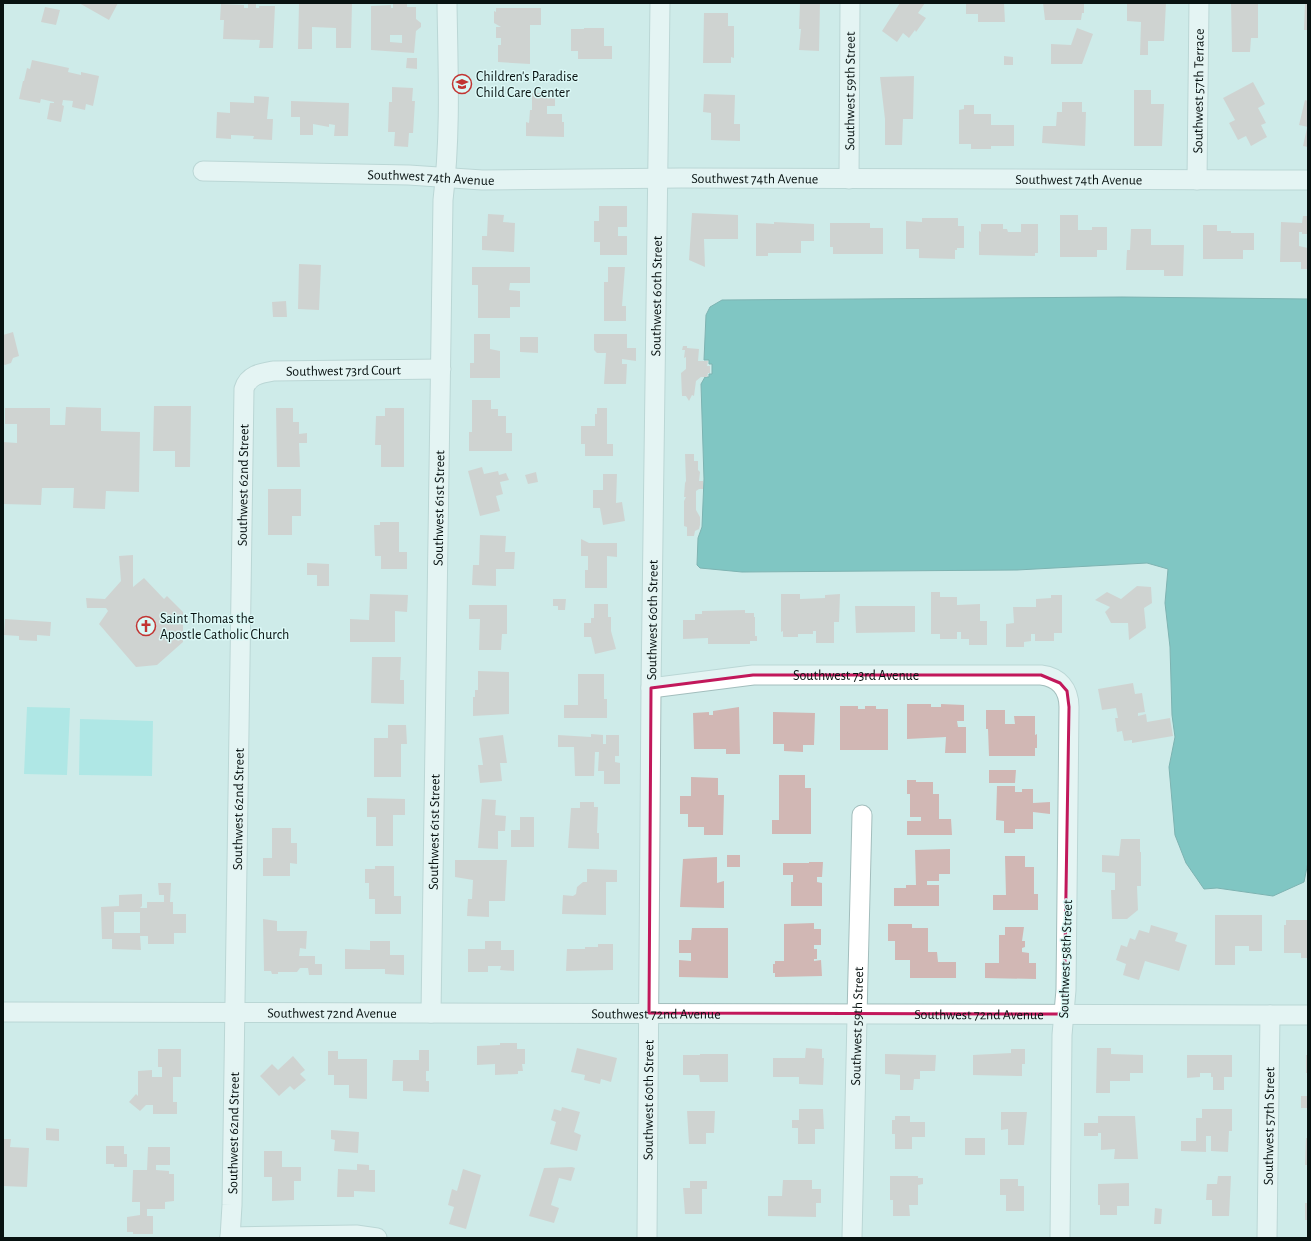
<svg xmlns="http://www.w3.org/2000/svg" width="1311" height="1241" font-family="'Alegreya Sans',sans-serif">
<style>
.green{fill:#8be3df}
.water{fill:#239996;stroke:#1b706e}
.building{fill:#d1b7b4;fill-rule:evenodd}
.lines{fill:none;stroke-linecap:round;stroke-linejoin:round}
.minor-casing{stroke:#a3bebd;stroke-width:21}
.minor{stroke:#fff;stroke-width:19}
.marked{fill:none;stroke:#c2185b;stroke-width:3;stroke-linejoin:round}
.labels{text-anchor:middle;stroke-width:3;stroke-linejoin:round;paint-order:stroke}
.poi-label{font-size:14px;fill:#081211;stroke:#dbf8f6;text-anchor:start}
.street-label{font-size:14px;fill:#081211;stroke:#dbf8f6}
</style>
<rect width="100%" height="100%" fill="#ceebe9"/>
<path class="green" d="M27 707 70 708 67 775 24 774Z
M80 719 153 721 152 776 79 775Z"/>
<path class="water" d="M1122 297 1308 299V862L1304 882 1273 896 1217 888 1204 889 1186 863 1175 835 1169 767 1175 737 1172 715 1170 647 1165 603 1168 569 1147 563 1017 570 742 572 700 568 697 565 698 538 702 527 704 479 701 384 705 377H709V374H712V364H709V360H704L706 315 710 307 722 300Z"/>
<path class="building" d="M79 3H118L109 20Z
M248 3H256V8H259V6H275L273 48H259L260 40 223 39 224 20H220L221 4 244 5V8H248Z
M299 3H352L351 48H336V28L312 27V49H298Z
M393 3H407V7H416V19L421 23V27L416 31 414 53 371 50V6L391 5V8H393ZM390 35H402V43L390 42Z
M800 3H820L819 51 799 50 801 29H799Z
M900 3H925L918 13 926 18 916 32 915 30 909 38 903 33 897 42 882 31Z
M966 3H1004L1005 22H978V14H966Z
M1043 3H1084V13H1082L1081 20H1045Z
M1127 3H1166L1164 41H1148V55H1140L1141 22 1127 21Z
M1231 3 1258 4V38H1251L1250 52H1232Z
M1305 3H1308V30H1304Z
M45 7 60 10 56 25 41 22Z
M496 8H541V25H530V64L498 62V45H501V38H496V27H501L494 23V11L496 12Z
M704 13H728V26H734V58L731 57V63H703Z
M584 28H604V46H612V59H578V51H571V29H584Z
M1077 28 1093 34 1082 64H1051V44L1071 45Z
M1004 56 1013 57V65H1004Z
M407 58H417V69L406 68Z
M32 60 69 68 68 72 81 75V72L99 76 93 106 86 104 85 110 72 107 73 101 63 100 62 105 64 106 61 122 47 119 50 103H54V102L41 99 40 103 19 99 23 81H24L27 68 30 69Z
M914 76 913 119H903L902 145H885V119L880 77Z
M1253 82 1265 104 1258 108 1266 123 1261 125 1267 137 1251 146 1246 136 1238 140 1229 123 1235 120 1223 98Z
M392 87 413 88 412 101H415L413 133H409L408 147 394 146 395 132H388L389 102H392Z
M1134 90H1151V104H1164L1162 146H1134Z
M532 93H555V106H547V114H562V122H564V137L526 136V122L529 123 530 110H532Z
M704 94 735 95 734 124H740V141L711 140V113L703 112Z
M254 96 269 97 267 119H273L272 140 253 139 254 136 231 135V139L216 138 217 112 230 113V102L254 103Z
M1305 100 1308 101V127L1299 125Z
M291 101 349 103 348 136H334L335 125 329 124V127L313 124V135H300V117H291Z
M1062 102H1082V112H1086L1085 146 1042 143 1043 126H1056L1057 112H1062Z
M964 105H974V114H991V125H1014V146H991V149H971V144H959V110L964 109Z
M1307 128H1308V147L1303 146Z
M599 206H627V227H618V236H627V255H600V242H594V221H599Z
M692 213 738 215V239H704L705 267 689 260Z
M488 214 504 215 503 222 515 223 514 252 482 250V236H487Z
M1060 215H1078V230H1092V227H1107V250H1097V257H1060Z
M1303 216H1308V234H1302V232H1299V246L1308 248V269H1301V262H1280L1281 222 1302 223Z
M922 218H958V226H964V248H957V250H955V259L919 258V249H906V221L922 222Z
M774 222 814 224V241H801V253H768V256H756V223L774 224Z
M830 223H870V228H883V254H833V247H830Z
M981 224H1003V229H1007L1008 232H1021V224H1038V253H1035V256L979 255V231L981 232Z
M1203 225H1217V231H1231V233H1254V250H1243V259H1203Z
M1131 229H1151V245H1184L1183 276H1164V270H1126L1127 250H1130Z
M299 264 321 265 319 310 298 309Z
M472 267H530V283H510L509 290 520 291V307H510V318H478V285H472Z
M608 267H625L622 306H626V321H604V282H608Z
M286 301 287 317H273L272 302Z
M13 332 19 356 13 358 11 363 5 365 3 364V335Z
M474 334H490V349L500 351V378H470V363H474Z
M594 334H627V348H636V361L622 359V364H627L626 384H604L606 353H597L594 350Z
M520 337H538V353L520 352Z
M683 346H687V348L699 349 698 361H708L707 366H710V373H708L707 377H701L696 381 694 396 692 395 689 401 686 396H682L681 373 686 369V357L684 358 685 350H682Z
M472 400H491V409H498V416H506V433H512V451H469V432H472Z
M154 406H191L190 467H175V451H153Z
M66 407 101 408V431L140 432 139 492 106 491 105 509 73 508 74 488H42L41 505 3 504V442L17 443V424H5V408H50V425H65Z
M276 408H293V422H299V434L307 433V443H299L300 467H277Z
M385 408H404V467H381V445H375L376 416H385Z
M597 408H607V444H613V456H585V444H581V426H595V414H597Z
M685 454H694V461H698V470L700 472 699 481H703V489H699L696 491V510L700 517V525L699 529 695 531 694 536H687V527L684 526V501L686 497H684L685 483 686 481Z
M482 467 484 474 498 471 499 475 506 473 509 480 500 482 503 494 496 496 500 511 480 516 468 471Z
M536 472 538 482 528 484 525 475Z
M603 474H617L616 503 622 502 625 521 603 525 600 508H593V490H603Z
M268 489H301V516H292V535H268Z
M380 522H399V552H407V569H381V556H375L374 525H380Z
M480 535 506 536 505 552H515L514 569H496V586L472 585 473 565H479Z
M581 539 589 543H617V557L607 556V588H585V570H588V556H581Z
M133 555V587L144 578 164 599 167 596 183 612V642L157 665 136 667 99 624 108 611 106 608H87L86 598 105 599 121 581 119 556Z
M307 563 329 564V586H317V575H307Z
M1137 586 1151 587 1152 603 1144 608 1146 628 1129 640 1128 623H1111L1105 612 1110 607 1095 600 1107 592 1121 599Z
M931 592H940V597H957V605L980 604V621H987V645H969V639H961V632H957V639H940V634H931Z
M370 594 408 595 407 612 395 611V642H350V619L369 620Z
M781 594H800V599L825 598V595L840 594 839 622H834V643H816V631H813V634H798V637H783V631L781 632Z
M1051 595H1062V633H1054V641H1035V634H1031V641L1024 642V647H1006V624L1014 623 1013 607H1036V599L1051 598Z
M553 599H566L565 610H558V606H553Z
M594 604H608V617H611V631L616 649 595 654 591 637H584V623H591V618H594Z
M469 605H507V634H502L501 650H479L480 619H469Z
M855 606H915V632L856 633Z
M745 610V613H754V617H755V636H757V641H750V644H708V638L683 639V620H695V614H702V611Z
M5 619 51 622 50 636 37 635V641L19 640V636L4 635Z
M372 657H401L400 680H404V704L371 703Z
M478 671 509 672V714L473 716V697H475V690H478Z
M578 674H604V699H607V718H564V705H578Z
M1133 683 1135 694 1142 693 1145 712 1138 713V716L1146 714 1147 722 1170 718 1173 736 1132 743V740L1124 741 1122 731 1117 732 1115 718H1118L1116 708 1102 710 1098 689Z
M907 704H931V707H941V704L964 705V721H957L958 727H966V753H945L946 737 907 739Z
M840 706H858V709H865V706H876V709H888V750H840Z
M739 707 740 754H726V749H694L693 713 709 712V715H713V711Z
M986 710H1005V724H1015L1014 716H1035V735L1037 734V748H1035V756H989L988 729H986Z
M773 712 815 713 814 745H803V752L784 751V744H773Z
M388 725H406L407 744H401V777H374V738H388Z
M591 734 603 735V744H606V735H619V756H615V762L620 763V784H604V771H598L599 752H595L594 776H575L574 747H558V735L591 737Z
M503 735 507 763H500L502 781 480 783 478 765H483L479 738Z
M989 770H1016L1015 783H989Z
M779 775H805V788H811V834H772V820H779Z
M691 777 718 778V795H724L723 835H704V827H688V814H680V796H691Z
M907 780H916V782H933V794H939V819H951L952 835H907V821H921V817H910V794H907Z
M997 786H1015V792H1022V789H1033V803L1050 802V814L1033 812V829H1015V833H1004V821L996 820Z
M367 798 405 799V815H393V846H376V817H367Z
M482 799 496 800 495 815 506 816 505 831H498V849L478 848Z
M580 802H594V807H598L597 833H599V849L568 848 571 808H580Z
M520 817H534V847H511V830H520Z
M272 828H291V843H297V864L290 863V876H263V858H272Z
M1121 839H1140V852H1141V886H1137L1138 910 1127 919H1112L1111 890H1115V873L1102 872V855L1119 856Z
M950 849V874H939V881H927V885H939V906H894V888H906V885H916L915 850Z
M727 855H740V867H727Z
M1005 856H1025V867H1034V894H1038V910H993V895H1006Z
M717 857V883L724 881V908L680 907 683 859Z
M455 860H507L505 901H489V917L467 916 468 899H472L473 880 455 877Z
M809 862H823L822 877H817V882L822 883V906H791V882H793V875H783V863H809Z
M375 866H394V896H401V914H375V899H369V883H365V869H375Z
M587 869 617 870V882H606V915L562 914 563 895 573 896 576 894 577 887 583 882H587Z
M158 883H171L170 902H173V914H186V933H174V944H148V936H140L141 950 112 949V939H102L101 907 119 906V895L142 894V906L140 908H147V902H164V895H159ZM114 912H140V933H114Z
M1215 915H1262V951H1249V946H1235V965H1215Z
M263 919 277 921V931H307L306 949 300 948 299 956H315V964H322V975H309L308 968H300L297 972H278V974H272L271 971H264Z
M1286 920H1308V958H1301V953H1284V925H1286Z
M814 923V929H821V945H814V949H817V959H814V961L821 960 822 976 775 977V973H773V964H775V961H784V924Z
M888 924H912V928H928V952H937L938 962H956V978H910V960H895V941H888Z
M1151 925 1178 933 1175 941 1187 945 1179 971 1145 961 1139 980 1123 975 1126 964 1116 960 1121 945 1127 947 1130 938 1135 940 1139 930 1149 933Z
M1005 927H1024L1022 941H1025V947L1022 948V952L1029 953V963H1036V979L985 978V963H999V935H1005Z
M692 928H728V978L679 977V960L691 961V953H679V940H691Z
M370 941H390V955H404V975L385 974V969H345V949L370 950Z
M485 941H501V950H514V971L500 970 501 966H488V972H468V949H485Z
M598 944H613V970L566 971 567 949H585V947H598Z
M500 1043H517V1049H525V1064H522L523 1071H518V1074L495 1075V1064L477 1065V1046L500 1045Z
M577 1048 617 1058 611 1082 601 1079 600 1084 584 1080 585 1075 571 1072Z
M806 1048 822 1049V1058H824L823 1085 799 1084V1077H773V1058H805Z
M1097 1048H1111V1054L1143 1055V1073H1130V1081H1110V1093H1096Z
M158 1049H181V1077H173V1102H177V1114H153V1105H146L140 1111 129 1102 136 1094 138 1096V1071L152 1070V1077H162V1067H158Z
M1011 1049H1025V1064H1022V1076L973 1075V1055L1011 1053Z
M419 1050H429V1071H426V1081H429V1092L403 1091V1081H392L393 1060H419Z
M328 1051H338V1059H367V1099L349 1098V1085H334V1075H328Z
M700 1054H728V1082H700L699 1075H683V1055H700Z
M885 1054 936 1055 935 1071H920V1079H914L913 1090H900V1075L885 1074Z
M1187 1055H1232V1077H1224V1090H1213V1077H1211V1073H1200V1077L1187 1078Z
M1306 1055H1308V1073H1306Z
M293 1056 305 1070 300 1074 306 1080 294 1090 290 1086 279 1096 260 1076 272 1064 278 1070Z
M1301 1096H1308V1108H1301Z
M562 1107 580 1112 574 1132 581 1135 577 1151 550 1144 556 1122 551 1120 554 1109 561 1111Z
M799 1109H823L824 1129H815V1144H798V1128H792V1120H799Z
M1202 1109H1232V1131H1229L1228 1152 1211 1151V1136H1206V1152L1181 1151V1141H1196V1118H1202Z
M687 1111H715L714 1133H706V1144H689Z
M1001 1112H1027L1024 1145H1008V1129L1001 1130Z
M895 1116H910V1122H925V1137H912V1149H895V1134H892V1120H895Z
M1098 1116H1135L1138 1159H1114L1115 1149 1101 1150V1133H1098V1136H1084V1123H1098Z
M46 1128 59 1129V1141L46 1140Z
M331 1130 359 1132 358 1153 334 1151 335 1140 331 1139Z
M965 1138H985V1155H965Z
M1306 1138H1308V1165H1305Z
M3 1139H11L10 1147 29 1148 27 1187 3 1186Z
M106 1146H124V1154H127V1167H114V1164H106Z
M148 1147H170V1165H156V1170L169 1171V1174H174V1201L165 1202V1209H147V1216H153V1234H133V1232H127V1217L140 1215V1202H132L133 1170H147Z
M264 1151H282V1167H301V1181H294V1200L272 1201V1177H264Z
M357 1164 369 1165V1170H375V1192L354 1191V1197H337L338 1169 357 1170Z
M572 1167 575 1168 571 1181 559 1178 551 1205 559 1208 554 1223 529 1216 544 1168Z
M463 1169 481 1175 466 1229 449 1224 454 1207 448 1205 452 1189 457 1191Z
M890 1176H918V1178H923V1184L918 1185V1205H909L910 1216H893V1200H890Z
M1218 1176H1231L1229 1216H1212V1200H1206L1207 1184H1217Z
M1000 1179H1018V1186H1024V1211H1006V1195H1000Z
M783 1180H812V1189H821V1203H816V1217L768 1216V1196H782Z
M690 1181H707V1189H702V1214H685L683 1188H690Z
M1129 1183V1206H1117V1215H1100V1205H1098V1184Z
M1305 1203H1308V1220H1305Z
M1155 1208 1162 1209 1161 1224H1154Z"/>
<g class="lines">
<g class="minor-casing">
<g id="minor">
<path id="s1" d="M203 171 409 175 482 180 681 178 1308 180"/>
<path id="s2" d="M849 179 850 3"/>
<path id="s3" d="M1197 180 1199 3"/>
<path id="s4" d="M651 688 753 675H1041C1059 677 1069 689 1069 707L1066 990 1062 1035 1060 1238"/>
<path id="s5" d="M3 1012 1308 1015"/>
<path id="s6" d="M431 1013 443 200C451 134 448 69 447 3"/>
<path d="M230 1237 356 1235 377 1238"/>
<path id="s7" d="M230 1238 232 1205 244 389C248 375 261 373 273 371L441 369"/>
<path id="s8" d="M647 1238 651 688 660 3"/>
<path id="s9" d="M852 1238C854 1097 859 956 862 815"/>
<path id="s10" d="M1267 1238 1270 1015"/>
</g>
</g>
<use href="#minor" class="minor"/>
</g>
<path d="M0 0H1311V1241H0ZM753 675H1041L1060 683 1067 691 1069 707 1064 1014 649 1013 651 688Z" fill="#ceebe9" fill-opacity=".55" fill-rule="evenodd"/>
<path class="marked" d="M753 675H1041L1060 683 1067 691 1069 707 1064 1014 649 1013 651 688Z"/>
<defs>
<g id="school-ring" transform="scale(1)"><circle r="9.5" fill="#dbf8f6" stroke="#c23432" stroke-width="1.5"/><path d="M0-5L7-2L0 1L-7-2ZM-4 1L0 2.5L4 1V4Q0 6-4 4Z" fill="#c23432"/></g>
<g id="church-ring" transform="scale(1)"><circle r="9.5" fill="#dbf8f6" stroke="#c23432" stroke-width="1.5"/><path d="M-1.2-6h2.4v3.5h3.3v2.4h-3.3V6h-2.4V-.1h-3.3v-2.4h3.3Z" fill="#c23432"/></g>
</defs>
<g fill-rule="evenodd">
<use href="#school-ring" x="462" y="84"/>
<use href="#church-ring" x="146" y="626"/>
</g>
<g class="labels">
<g class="poi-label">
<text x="476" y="81">Children's Paradise<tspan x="476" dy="16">Child Care Center</tspan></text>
<text x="160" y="623">Saint Thomas the<tspan x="160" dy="16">Apostle Catholic Church</tspan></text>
</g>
<g class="street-label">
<text dy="5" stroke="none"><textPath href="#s2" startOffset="88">Southwest 59th Street</textPath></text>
<text dy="5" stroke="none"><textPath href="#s3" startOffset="89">Southwest 57th Terrace</textPath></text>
<text dy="5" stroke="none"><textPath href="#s1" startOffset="228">Southwest 74th Avenue</textPath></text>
<text dy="5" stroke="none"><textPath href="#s1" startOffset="552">Southwest 74th Avenue</textPath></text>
<text dy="5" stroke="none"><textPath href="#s1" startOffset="876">Southwest 74th Avenue</textPath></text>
<text dy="5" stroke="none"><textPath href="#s8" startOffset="942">Southwest 60th Street</textPath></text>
<text dy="5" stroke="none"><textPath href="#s7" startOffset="956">Southwest 73rd Court</textPath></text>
<text dy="5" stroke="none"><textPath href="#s7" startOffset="753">Southwest 62nd Street</textPath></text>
<text dy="5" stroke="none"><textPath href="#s6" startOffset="505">Southwest 61st Street</textPath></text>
<text dy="5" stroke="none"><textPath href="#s8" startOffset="618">Southwest 60th Street</textPath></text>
<text dy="5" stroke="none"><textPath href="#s4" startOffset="206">Southwest 73rd Avenue</textPath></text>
<text dy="5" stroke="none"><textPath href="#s7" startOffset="429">Southwest 62nd Street</textPath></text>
<text dy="5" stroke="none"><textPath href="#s6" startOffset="181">Southwest 61st Street</textPath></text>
<text transform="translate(1065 959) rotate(-88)" y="5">Southwest 58th Street</text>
<text dy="5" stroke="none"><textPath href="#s5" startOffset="329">Southwest 72nd Avenue</textPath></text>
<text dy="5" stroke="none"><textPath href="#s5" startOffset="653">Southwest 72nd Avenue</textPath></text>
<text dy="5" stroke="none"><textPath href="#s5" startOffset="976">Southwest 72nd Avenue</textPath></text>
<text dy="5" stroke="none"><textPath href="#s9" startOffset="212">Southwest 59th Street</textPath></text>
<text dy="5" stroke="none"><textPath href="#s8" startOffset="138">Southwest 60th Street</textPath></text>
<text dy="5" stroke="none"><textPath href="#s10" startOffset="112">Southwest 57th Street</textPath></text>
<text dy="5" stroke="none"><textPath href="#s7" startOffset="105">Southwest 62nd Street</textPath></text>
</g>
</g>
<rect width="1311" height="1241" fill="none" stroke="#081211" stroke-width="8"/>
</svg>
